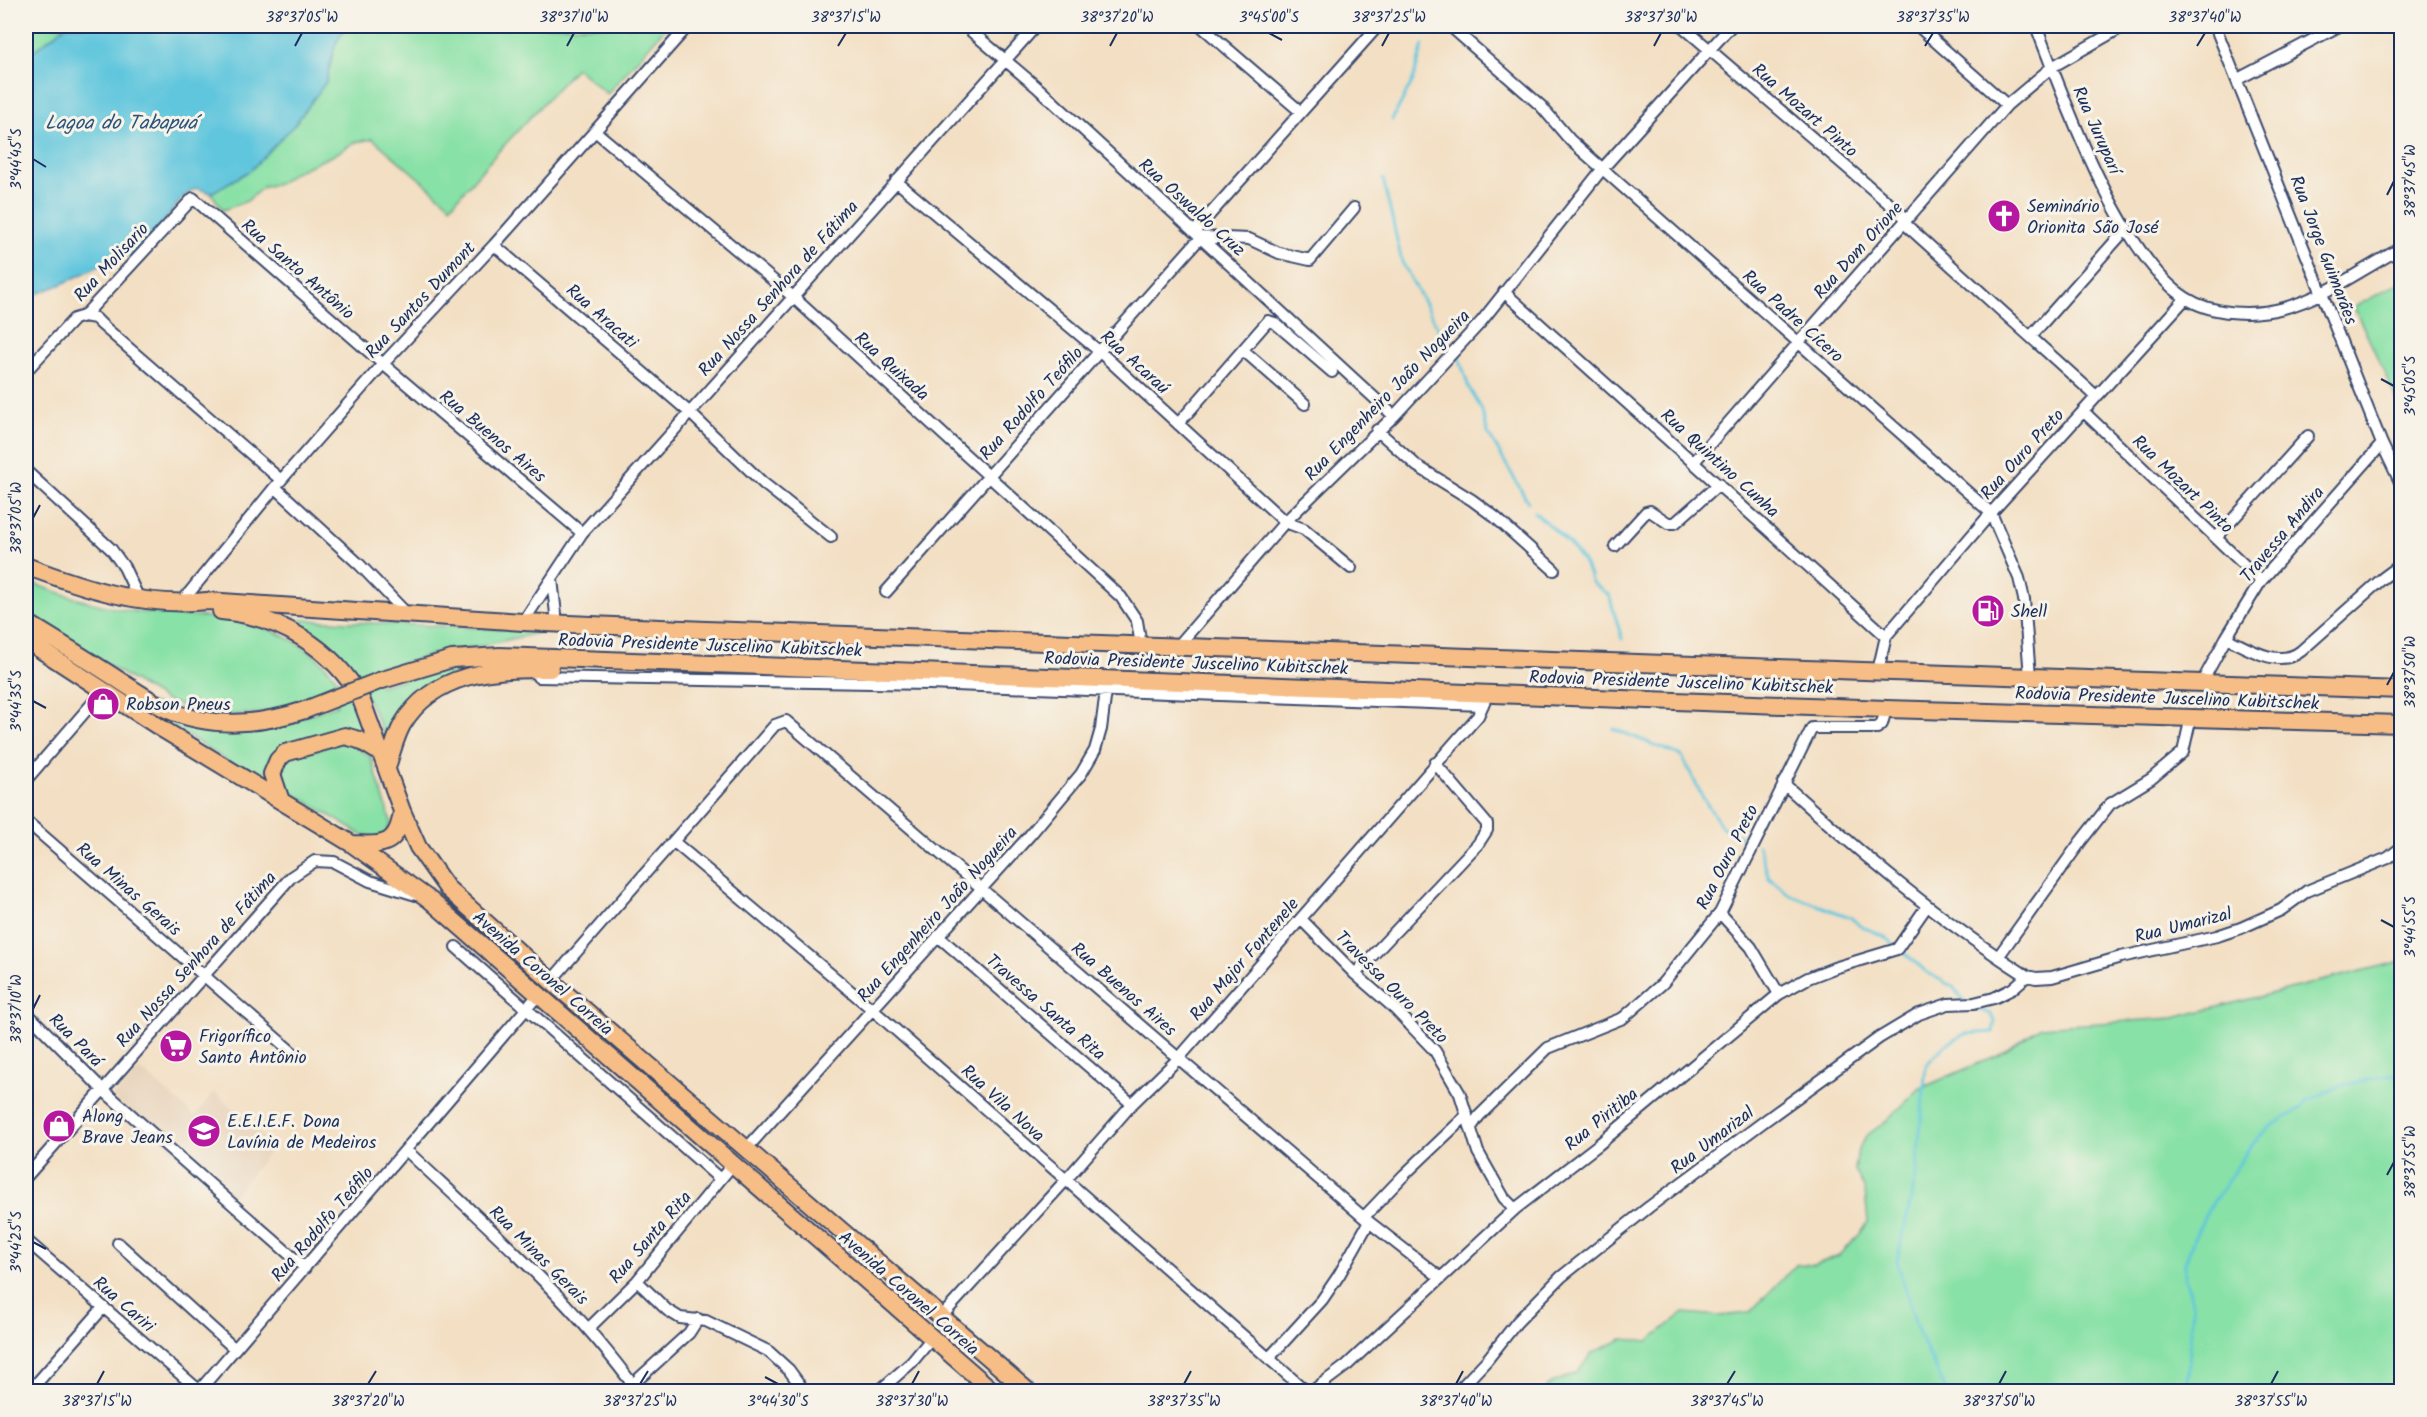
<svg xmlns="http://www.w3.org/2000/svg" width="2427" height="1417" font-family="Kalam,sans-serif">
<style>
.built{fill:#e6d0b7}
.green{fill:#88e1a6;stroke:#528882;stroke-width:1.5}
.water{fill:#60c6dd;stroke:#3e7a9e;stroke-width:1.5}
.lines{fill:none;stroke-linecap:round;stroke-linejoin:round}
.stream{stroke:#60c6dd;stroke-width:3}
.minor-casing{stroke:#3b496d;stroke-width:14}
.highway-casing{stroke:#3b496d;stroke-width:20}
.minor{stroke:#fff;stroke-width:10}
.highway{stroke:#f6be86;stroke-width:16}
.highway-bridge-casing{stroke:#3b496d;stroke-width:20;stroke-linecap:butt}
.highway-bridge{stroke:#f6be86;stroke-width:16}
.ticks{fill:none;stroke:#1b2f5e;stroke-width:2}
.labels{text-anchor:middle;stroke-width:6;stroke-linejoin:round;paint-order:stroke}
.street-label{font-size:18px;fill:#1b2f5e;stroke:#f7f3e8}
.poi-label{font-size:18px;fill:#1b2f5e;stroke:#f7f3e8;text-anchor:start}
.water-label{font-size:20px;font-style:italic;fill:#2c557e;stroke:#f7f3e8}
.neatline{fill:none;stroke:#1b2f5e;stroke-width:2}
.ticks-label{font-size:15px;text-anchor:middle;fill:#1b2f5e}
</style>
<rect width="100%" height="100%" fill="#f7f3e8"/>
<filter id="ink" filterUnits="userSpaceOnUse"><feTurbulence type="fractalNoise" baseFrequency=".0167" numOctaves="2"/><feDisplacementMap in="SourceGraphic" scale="12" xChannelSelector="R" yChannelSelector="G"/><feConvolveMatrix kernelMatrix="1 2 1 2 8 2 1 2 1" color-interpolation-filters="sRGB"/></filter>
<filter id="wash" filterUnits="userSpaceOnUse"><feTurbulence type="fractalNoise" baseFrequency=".008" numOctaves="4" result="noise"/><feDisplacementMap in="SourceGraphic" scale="24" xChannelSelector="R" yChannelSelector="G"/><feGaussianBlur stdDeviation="1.35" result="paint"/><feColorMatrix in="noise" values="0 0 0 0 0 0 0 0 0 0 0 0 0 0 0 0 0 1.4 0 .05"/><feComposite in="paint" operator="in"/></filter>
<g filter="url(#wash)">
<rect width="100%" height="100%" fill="#f3dfc3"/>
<path class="built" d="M140 1069 195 1116 214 1092 274 1146 230 1200 112 1097Z"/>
<path class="green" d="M26 26H66L26 57Z
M346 26H667L607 94 576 68 497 153 451 206 373 139 355 142 334 155 293 173 280 183 263 187 247 201 223 210 211 193 251 170 295 124 326 82 335 45Z
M2401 282V409L2354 307Z
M26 581C59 593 95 606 131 611 208 620 283 610 337 679 342 685 350 693 354 700 359 710 361 725 363 736L271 757 265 774 269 787 26 634V630L139 701 272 727 337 705 330 691C271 717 226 724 165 700L26 615V599L29 600 33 594 26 591Z
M285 619 546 631 472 648 441 652 374 672 380 686 453 666 506 663 449 675 388 746C375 712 357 671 328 647 315 636 300 628 285 619Z
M346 741 370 756 372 761 391 822 386 833 379 837 362 835 284 788 280 783V764L285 759Z
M2401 961V1391H1543L1549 1384 1577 1373 1591 1354 1622 1339 1648 1341 1684 1313 1719 1316 1749 1313 1797 1264 1815 1265 1839 1255 1859 1235 1868 1222 1865 1190 1855 1170 1858 1149 1866 1136 1889 1119 1919 1089 1998 1055 2041 1027 2174 1018Z"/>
<path class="water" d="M66 26H346L335 45 326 82 295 124 251 170 211 193 196 188 184 196 156 231 131 256H120L62 284 26 298V57Z"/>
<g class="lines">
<path class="stream" d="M1392 120 1413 80 1423 45
M1383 179 1402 262 1450 350
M1459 357 1469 388 1481 408 1488 433 1528 502
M1534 512C1552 527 1589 558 1591 582L1609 595 1622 639
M1614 729 1682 756 1703 798 1722 827 1742 837
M1758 845 1769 878 1790 895 1850 917 1861 926 1885 937 1928 973 1953 987 1964 1001
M1947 1392 1918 1332 1897 1261 1916 1177 1926 1065 1945 1045 1965 1034 1993 1032 1995 1021 1991 1014 1968 1006
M2187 1392 2193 1303 2185 1278V1263L2194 1238 2208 1210 2251 1146 2268 1128 2303 1107 2306 1101 2343 1085 2402 1073"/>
</g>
</g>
<g filter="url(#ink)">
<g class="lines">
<g class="minor-casing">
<path id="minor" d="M965 26 1038 88 1394 416
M1201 26 1301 112
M1450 26 1541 106 1570 140 1991 513 2019 578 2024 599 2030 677
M1682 26 1907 219
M1918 26 2007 105
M2036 26C2064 99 2120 256 2186 298 2212 315 2254 316 2284 308 2326 297 2363 268 2402 248
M2215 26 2382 444 2402 486
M2238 79 2339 26
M595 131 792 296 1121 597 1137 621 1141 645
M896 181 1100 352 1285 522 1304 529 1351 568
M1904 223 2096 396
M1195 231 1378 26
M494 245 689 412 763 483 831 537
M1504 292 1886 636 1878 671
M84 316 95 318 102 325 281 480
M2031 336 2127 228
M1243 350 1305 404
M26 371 74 319 84 316 193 198 383 364 582 533
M2083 411 2261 581
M1178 424 1268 321 1275 323 1332 372
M1377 430 1417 466 1472 500 1495 517 1554 570
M1694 462 2007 105 2052 67 2124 26
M26 471 111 549 124 567 139 599
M275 487 360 565 407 614
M2216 538 2308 436
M1615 546 1646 512 1650 511 1668 523H1675L1719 484
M552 579 557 623
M886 592 1201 237 1249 239 1279 253 1310 260 1354 208
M181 603 275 487 383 364 494 245 688 26
M523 622 582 533 1036 26
M1886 636 1991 513 2186 298
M2226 638C2247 648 2279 669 2301 651L2383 578 2402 564
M1178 646 1285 522 1394 416 1481 322 1603 168 1731 26
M538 677 929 684 1483 705
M2201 684 2226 638 2261 581 2382 444
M26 780 103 691
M1783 783C1860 853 1939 920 2027 976
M26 821 293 1053
M674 842 873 1010 1307 1392
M1720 913 1751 947 1779 994
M1301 919 1355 974 1393 1007 1435 1051 1460 1094 1478 1152 1504 1198 1515 1209
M938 936 1132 1104
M456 947 720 1179
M1998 957 2081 841 2110 804 2151 779 2183 752 2191 717
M1355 974 1478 844 1487 830V824L1435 763
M551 981 775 725 786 721 1369 1222 1441 1278
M26 1012 103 1090 305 1268
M1472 1126 1479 1116 1548 1048 1623 1018 1662 984 1720 913 1812 728H1877L1882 724 1886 709
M747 1148 1030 835 1081 774 1095 750 1101 729 1107 683
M407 1151C488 1227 573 1301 638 1392
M26 1177 291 877 315 861 334 862 370 881 416 895
M1364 1217 1404 1175 1467 1115
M26 1240 201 1392
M118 1243 235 1349
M637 1281 667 1310 680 1318 706 1321 768 1351 789 1370 805 1392
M942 1316 1065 1181 1132 1104 1179 1058 1478 716 1485 700
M589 1328 637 1281 733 1164
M1269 1358 1322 1300 1339 1275 1369 1222
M633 1384 689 1333 698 1319
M29 1392 103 1308
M198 1392 539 994
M878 1392 912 1362 931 1339
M1311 1392 1347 1365 1515 1209 1598 1145 1779 994 1808 978 1834 968 1897 949 1927 906
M1457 1392 1487 1360 1517 1322 1561 1277 1649 1207 1766 1120 1879 1038 1919 1014 1948 1004 1974 1003 1994 998 2012 989 2027 976 2036 978 2052 977 2121 957 2217 936 2241 928 2281 910 2307 891 2388 858 2402 847"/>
</g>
<g class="highway-casing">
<path id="highway" d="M26 566C84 588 144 608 207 601L523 622 706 630 2402 690
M221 611C279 616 333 648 361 699L402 811 418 847 447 888 551 981 1029 1392
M26 622C54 639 83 657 111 675 129 687 147 699 166 709 210 729 260 725 305 710
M26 640 164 730 352 844 430 900 994 1392
M379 681 452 659 500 656 1886 709 2402 724
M387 768C391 754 395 738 402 725 433 672 495 668 550 669
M281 801 272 774 278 760 285 753 345 736 359 740 382 754
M353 844C384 846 398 845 402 811"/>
</g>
<use href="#minor" class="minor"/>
<use href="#highway" class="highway"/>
<g class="highway-bridge-casing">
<path id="highway-bridge" d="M305 710 379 681"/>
</g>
<use href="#highway-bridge" class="highway-bridge"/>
</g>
</g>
<path class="ticks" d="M1269 33 1282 40M295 46 302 33M567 46 574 33M838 46 846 33M1110 46 1117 33M1382 46 1389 33M1654 46 1661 33M1925 46 1933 33M2197 46 2205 33M33 159 46 167M2387 195 2394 181M2381 379 2394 386M33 518 40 505M2387 685 2394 672M33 701 46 708M2381 920 2394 927M33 1009 40 995M2387 1175 2394 1162M33 1242 46 1249M765 1377 778 1384M97 1384 104 1371M368 1384 376 1371M640 1384 648 1371M912 1384 919 1371M1184 1384 1191 1371M1456 1384 1463 1371M1727 1384 1735 1371M1999 1384 2006 1371M2271 1384 2278 1371"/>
<defs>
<g id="church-disc" transform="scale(1.725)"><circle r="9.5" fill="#b5179e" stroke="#f7f3e8"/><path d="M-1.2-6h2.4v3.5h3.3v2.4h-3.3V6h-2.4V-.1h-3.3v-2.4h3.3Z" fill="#fff"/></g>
<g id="fuel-disc" transform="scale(1.725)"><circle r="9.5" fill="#b5179e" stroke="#f7f3e8"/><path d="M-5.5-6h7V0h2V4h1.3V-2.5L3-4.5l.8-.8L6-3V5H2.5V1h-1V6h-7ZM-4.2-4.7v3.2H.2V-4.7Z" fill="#fff"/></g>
<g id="shop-disc" transform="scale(1.725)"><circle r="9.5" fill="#b5179e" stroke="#f7f3e8"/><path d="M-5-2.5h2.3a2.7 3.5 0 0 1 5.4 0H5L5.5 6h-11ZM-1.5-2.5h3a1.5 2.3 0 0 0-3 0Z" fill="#fff"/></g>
<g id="supermarket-disc" transform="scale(1.725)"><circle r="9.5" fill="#b5179e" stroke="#f7f3e8"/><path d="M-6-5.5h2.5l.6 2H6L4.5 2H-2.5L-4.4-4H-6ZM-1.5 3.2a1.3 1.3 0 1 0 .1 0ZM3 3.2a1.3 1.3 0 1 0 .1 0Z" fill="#fff"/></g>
<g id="school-disc" transform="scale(1.725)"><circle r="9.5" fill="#b5179e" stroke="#f7f3e8"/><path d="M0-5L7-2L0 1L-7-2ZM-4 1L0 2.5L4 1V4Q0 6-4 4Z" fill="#fff"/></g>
</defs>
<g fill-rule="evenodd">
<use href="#church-disc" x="2004" y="216"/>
<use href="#fuel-disc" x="1988" y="611"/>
<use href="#shop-disc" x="103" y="704"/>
<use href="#supermarket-disc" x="176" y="1046"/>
<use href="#shop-disc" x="59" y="1126"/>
<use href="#school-disc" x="204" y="1131"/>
</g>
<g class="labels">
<g class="street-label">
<text transform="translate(1805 110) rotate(41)" y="6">Rua Mozart Pinto</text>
<text transform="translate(2097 130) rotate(66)" y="6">Rua Juruparí</text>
<text transform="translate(1192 207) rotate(42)" y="6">Rua Oswaldo Cruz</text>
<text transform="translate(1858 250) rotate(-48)" y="6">Rua Dom Orione</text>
<text transform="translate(2324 250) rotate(69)" y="6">Rua Jorge Guimarães</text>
<text transform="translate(111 262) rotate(-47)" y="6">Rua Molisario</text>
<text transform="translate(298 269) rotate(41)" y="6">Rua Santo Antônio</text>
<text transform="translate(778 288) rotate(-48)" y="6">Rua Nossa Senhora de Fátima</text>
<text transform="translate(420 300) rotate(-47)" y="6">Rua Santos Dumont</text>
<text transform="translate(602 316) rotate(41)" y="6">Rua Aracati</text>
<text transform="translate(1793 316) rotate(42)" y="6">Rua Padre Cícero</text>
<text transform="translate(1135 362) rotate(42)" y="6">Rua Acaraú</text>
<text transform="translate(892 366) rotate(42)" y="6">Rua Quixada</text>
<text transform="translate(1387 395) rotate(-46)" y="6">Rua Engenheiro João Nogueira</text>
<text transform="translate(1031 403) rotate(-48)" y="6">Rua Rodolfo Teófilo</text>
<text transform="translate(493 436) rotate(40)" y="6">Rua Buenos Aires</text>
<text transform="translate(2022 454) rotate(-48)" y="6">Rua Ouro Preto</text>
<text transform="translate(1720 463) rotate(42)" y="6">Rua Quintino Cunha</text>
<text transform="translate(2183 484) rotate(44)" y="6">Rua Mozart Pinto</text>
<text transform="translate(2282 534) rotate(-50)" y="6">Travessa Andira</text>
<text transform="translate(710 645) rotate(2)" y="6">Rodovia Presidente Juscelino Kubitschek</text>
<text transform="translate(1196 663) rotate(2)" y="6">Rodovia Presidente Juscelino Kubitschek</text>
<text transform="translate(1681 682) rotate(2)" y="6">Rodovia Presidente Juscelino Kubitschek</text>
<text transform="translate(2167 698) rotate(2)" y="6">Rodovia Presidente Juscelino Kubitschek</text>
<text transform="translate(1727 857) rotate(-63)" y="6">Rua Ouro Preto</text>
<text transform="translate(129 889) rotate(41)" y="6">Rua Minas Gerais</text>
<text transform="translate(937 914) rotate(-48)" y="6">Rua Engenheiro João Nogueira</text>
<text transform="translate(2183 925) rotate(-14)" y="6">Rua Umarizal</text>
<text transform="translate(196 959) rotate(-48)" y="6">Rua Nossa Senhora de Fátima</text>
<text transform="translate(1244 959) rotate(-49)" y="6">Rua Major Fontenele</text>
<text transform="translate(543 973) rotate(41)" y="6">Avenida Coronel Correia</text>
<text transform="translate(1392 987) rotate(45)" y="6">Travessa Ouro Preto</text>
<text transform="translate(1124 989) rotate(41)" y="6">Rua Buenos Aires</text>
<text transform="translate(1046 1007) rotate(41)" y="6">Travessa Santa Rita</text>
<text transform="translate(76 1040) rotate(45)" y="6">Rua Pará</text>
<text transform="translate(1003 1103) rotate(42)" y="6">Rua Vila Nova</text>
<text transform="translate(1601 1119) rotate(-39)" y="6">Rua Piritiba</text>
<text transform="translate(1712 1140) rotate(-37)" y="6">Rua Umarizal</text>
<text transform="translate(322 1224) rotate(-49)" y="6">Rua Rodolfo Teófilo</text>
<text transform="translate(650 1237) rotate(-49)" y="6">Rua Santa Rita</text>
<text transform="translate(539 1255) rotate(45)" y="6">Rua Minas Gerais</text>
<text transform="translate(909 1293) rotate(41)" y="6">Avenida Coronel Correia</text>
<text transform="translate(124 1304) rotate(41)" y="6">Rua Cariri</text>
</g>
<g class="poi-label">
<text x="2027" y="212">Seminário<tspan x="2027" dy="21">Orionita São José</tspan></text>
<text x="2011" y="617">Shell</text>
<text x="126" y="710">Robson Pneus</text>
<text x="199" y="1042">Frigorífico<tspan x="199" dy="21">Santo Antônio</tspan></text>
<text x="82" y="1122">Along<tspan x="82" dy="21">Brave Jeans</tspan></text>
<text x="227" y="1127">E.E.I.E.F. Dona<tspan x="227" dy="21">Lavínia de Medeiros</tspan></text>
</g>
<g class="water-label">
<text x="121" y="129">Lagoa do Tabapuá</text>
</g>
</g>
<rect width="2427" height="1417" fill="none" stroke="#f7f3e8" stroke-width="66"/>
<rect x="33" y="33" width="2361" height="1351" class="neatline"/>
<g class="ticks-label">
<text x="302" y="22">38°37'05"W</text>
<text x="574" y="22">38°37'10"W</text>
<text x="846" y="22">38°37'15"W</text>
<text x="1117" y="22">38°37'20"W</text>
<text x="1269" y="22">3°45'00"S</text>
<text x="1389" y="22">38°37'25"W</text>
<text x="1661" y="22">38°37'30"W</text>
<text x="1933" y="22">38°37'35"W</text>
<text x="2205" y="22">38°37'40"W</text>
<text transform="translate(16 159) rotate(-90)" y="5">3°44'45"S</text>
<text transform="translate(2410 181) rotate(-90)" y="5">38°37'45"W</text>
<text transform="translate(2410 386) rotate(-90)" y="5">3°45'05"S</text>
<text transform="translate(16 518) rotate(-90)" y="5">38°37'05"W</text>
<text transform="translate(2410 672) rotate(-90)" y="5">38°37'50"W</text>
<text transform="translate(16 701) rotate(-90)" y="5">3°44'35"S</text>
<text transform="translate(2410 927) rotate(-90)" y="5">3°44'55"S</text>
<text transform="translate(16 1009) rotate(-90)" y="5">38°37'10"W</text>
<text transform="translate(2410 1162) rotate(-90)" y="5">38°37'55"W</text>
<text transform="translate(16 1242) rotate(-90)" y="5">3°44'25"S</text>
<text x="97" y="1406">38°37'15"W</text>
<text x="368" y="1406">38°37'20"W</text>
<text x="640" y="1406">38°37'25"W</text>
<text x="778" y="1406">3°44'30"S</text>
<text x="912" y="1406">38°37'30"W</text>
<text x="1184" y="1406">38°37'35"W</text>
<text x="1456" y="1406">38°37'40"W</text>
<text x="1727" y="1406">38°37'45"W</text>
<text x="1999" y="1406">38°37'50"W</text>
<text x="2271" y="1406">38°37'55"W</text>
</g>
</svg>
